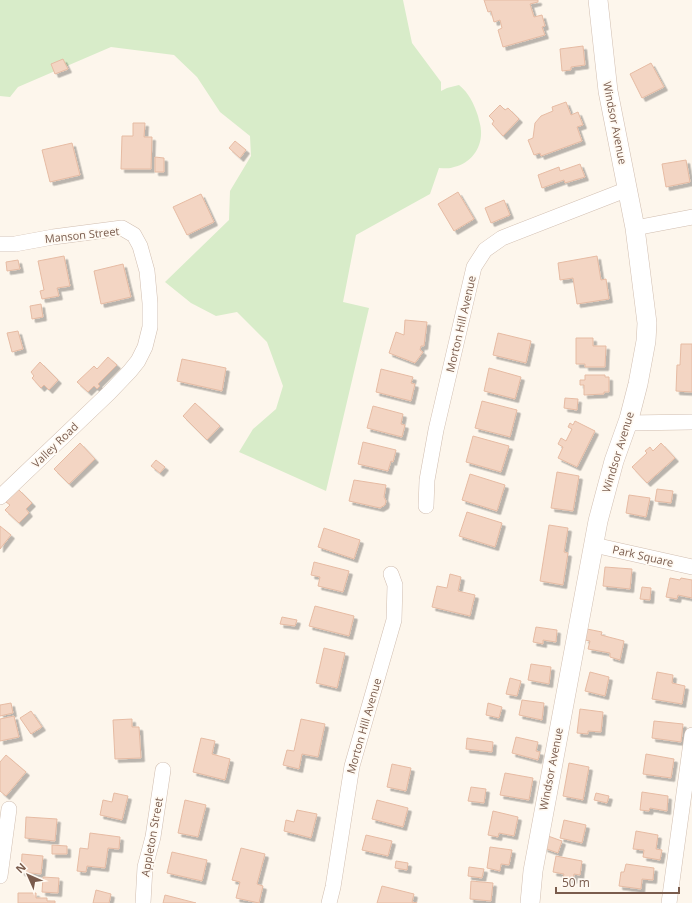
<svg xmlns="http://www.w3.org/2000/svg" width="692" height="903" font-family="'Open Sans',sans-serif">
<style>
.green{fill:#d8ecc9}
.building{fill:#f3d5c3;stroke:#e6bba3;filter:url(#shadow)}
.lines{fill:none;stroke-linecap:round;stroke-linejoin:round}
.minor-casing{stroke:#d1beb0;stroke-width:16}
.tertiary-casing{stroke:#d1beb0;stroke-width:20}
.minor{stroke:#fff;stroke-width:15}
.tertiary{stroke:#fff;stroke-width:19}
.labels{text-anchor:middle;stroke-width:3.5;stroke-linejoin:round;paint-order:stroke}
.street-label{font-size:11px;fill:#7a5c4d;stroke:#fffaf3}
</style>
<defs>
<filter id="shadow"><feDropShadow dx="3.5" dy="3.5" stdDeviation="0" flood-color="#0004"/></filter>
</defs>
<rect width="100%" height="100%" fill="#fdf6ec"/>
<path class="green" d="M0 0H403L412 43 441 82V91L447 88 459 85C469 93 474 104 478 116 479 121 481 126 481 131 482 148 471 163 454 167 450 169 444 168 439 168L430 194 356 235 343 302 369 308 326 491 239 452 253 429 276 409 283 386 267 342 237 312 216 316 191 303 165 282 229 220 230 191 251 156 250 136 220 112 197 77 174 55 111 47 18 87 10 97 0 96Z"/>
<path class="building" d="M484 0H538V2L530 4 534 17 542 15 545 26 542 27 545 35 503 47 498 30 502 28 500 20 494 22 491 11 488 12Z
M583 46 585 65 571 67V70L562 71 560 49Z
M63 59 68 69 55 74 51 64Z
M651 63 664 87 642 98 630 74Z
M566 102 571 115 578 112 583 125 577 127 582 141 541 156 540 153 534 155 528 140 533 138 535 123 541 116 553 111 552 107Z
M500 105 505 110 508 108 519 119 503 136 492 124 494 121 489 116Z
M133 123H145L144 137H152L151 169H121L122 136H133Z
M235 141 246 150 240 158 229 148Z
M72 143 80 175 50 182 42 150Z
M155 157 164 158V172H155Z
M686 160 690 182 666 187 662 164Z
M580 164 585 177 565 183 564 180 542 188 538 175 559 167 560 171Z
M458 192 474 219 454 231 438 204Z
M201 194 214 222 187 235 173 207Z
M504 200 510 215 491 223 485 208Z
M64 256 70 286 57 288 59 296 42 299 40 291 44 290 38 261Z
M597 256 601 280 606 279 609 299 577 304 573 278 560 280 558 263Z
M18 260 20 269 7 271 6 262Z
M123 264 131 297 101 304 94 271Z
M41 304 43 317 32 319 30 306Z
M405 320 427 322 424 346H421L420 350 423 352 415 363 389 353 396 332 404 335Z
M18 331 23 349 12 352 7 333Z
M498 333 531 341 526 363 493 355Z
M576 338H593V346H606L605 367H585V364H576Z
M681 344H692V392L676 391 677 365H680Z
M108 357 117 365 98 384 100 386 97 389 94 386 88 392 77 382 94 366 97 369Z
M182 359 226 368 222 391 177 381Z
M40 362 58 380 49 390 44 385 41 388 32 378 34 376 31 372Z
M489 368 521 377 515 399 484 391Z
M381 369 413 377 411 383 415 384 411 401 376 392Z
M585 375H605V377H609V392H604V394L584 395V385H580V380H585Z
M565 398 578 399 577 410 564 408Z
M482 401 517 410 510 437 475 428Z
M195 403 220 426 207 440 183 416Z
M373 406 403 414 401 424 405 425 402 437 367 428Z
M575 421 595 431 577 467 558 458 563 447 558 444 561 438 566 441 572 429 568 427 570 423 573 425Z
M473 436 509 446 501 472 466 462Z
M363 442 396 450 393 462 391 461 388 471 358 464Z
M80 443 95 459 69 484 54 469Z
M661 443 675 458 647 483 632 467 647 453 645 451 650 447 653 451Z
M156 460 165 467 160 473 151 466Z
M557 472 579 476 573 511 551 508Z
M470 474 505 485 497 511 462 500Z
M354 480 386 485 384 497 386 501 385 505 380 508 349 501Z
M18 489 32 503 26 509 29 513 19 523 5 510 10 505 6 502Z
M657 489 673 491 671 503 655 501Z
M629 495 650 498 646 517 626 513Z
M467 512 502 523 495 547 459 536Z
M549 525 568 528 564 552 568 553 563 585 540 581Z
M0 526 11 535 0 549Z
M324 528 360 540 354 559 318 547Z
M314 562 349 571 343 592 318 586 320 577 311 575Z
M605 567 632 569 630 589 603 586Z
M450 574 461 577 458 591 475 595 470 616 432 607 437 586 447 588Z
M670 578 680 580 681 578 692 580V598L678 595 677 599 666 597Z
M642 587 651 588 650 600 640 599Z
M315 606 354 616 349 636 309 626Z
M282 617 297 620 295 626 280 624Z
M536 627 557 630 556 642 543 640V644L533 642Z
M587 629 602 632 601 635 624 641 620 660 610 657V653L588 649 590 641 585 640Z
M324 648 345 653 337 688 316 683Z
M531 664 551 667 549 684 528 680Z
M590 672 609 677 605 696 585 691Z
M657 672 673 675 672 683 685 686 682 704 652 699Z
M510 678 521 681 517 696 506 694Z
M522 700 544 703 542 720 519 715Z
M11 703 13 713 0 716V705Z
M488 703 502 707 499 718 486 715Z
M580 709 603 712 601 732 588 731V734L577 733Z
M31 711 42 727 31 734 20 718Z
M14 716 19 737 0 741V719Z
M132 719V727H139L141 758 115 759 113 720Z
M301 719 325 724 318 757 302 754 299 769 283 765 287 750 294 751Z
M654 721 683 724 681 742 652 738Z
M516 737 538 742 536 751 540 752 538 760 512 753Z
M201 738 215 741 212 754 230 759 225 780 193 772Z
M467 738 493 742 492 752 466 749Z
M646 754 674 759 671 778 643 774Z
M6 755 26 772 6 796 0 791V762Z
M569 763 589 767 583 800 563 796Z
M392 764 411 768 406 791 387 787Z
M505 773 533 778 529 800 500 795Z
M471 787 486 789 484 803 468 801Z
M642 792 668 796 667 811 650 808 649 811 640 810Z
M114 793 128 796 122 820 100 815 103 800 112 802Z
M596 793 609 796 607 803 594 800Z
M185 800 206 805 198 837 178 833Z
M377 800 408 808 403 827 372 819Z
M297 810 317 814 311 838 284 831 286 820 294 822Z
M493 811 518 817 514 836 499 833 498 837 488 835Z
M26 817 57 819 55 841 25 838Z
M564 820 586 825 582 843 560 838Z
M636 831 658 835 656 849 662 850 660 860 643 857 644 850 633 849Z
M90 833 120 837 119 849 108 848 105 868 87 866 86 872 77 871 80 848 88 849Z
M366 835 392 841 388 856 362 850Z
M548 836 562 841 558 853 544 848Z
M52 845 67 846V854H52Z
M490 847 512 850 509 865 501 864 500 871 487 868Z
M241 848 265 854 257 884 263 886 259 903 236 898 240 882 232 880Z
M172 852 207 860 202 881 167 873Z
M22 854 43 856 41 874 21 872Z
M556 856 582 861 580 875 574 874 573 880 563 878 564 874 553 872Z
M396 861 408 863 407 870 395 868Z
M626 864 654 868 653 880 642 879 641 889 619 886 621 872H624Z
M469 867 484 869 482 878 468 876Z
M43 877 59 878 58 893 42 892Z
M471 881 493 883 491 901 470 899Z
M382 886 414 894 412 902 417 903H377Z
M96 890 111 894 109 903H93Z
M18 893H36V898H47V901H55V903H18Z
M165 895 196 903H163Z"/>
<g class="lines">
<g class="minor-casing">
<path id="minor" d="M635 228 692 217
M0 244H15L53 237 122 228 134 235 140 246 147 271 150 303V327L145 347 138 361 130 371 109 393 0 497
M628 423 692 422
M426 506 427 480 436 430 474 267 485 250 502 238 628 189
M594 545 692 567
M0 876 9 809
M143 903 145 867 153 837 163 770
M329 903 333 887 352 766 394 620 395 585 391 574
M669 903 692 735"/>
</g>
<g class="tertiary-casing">
<path id="tertiary" d="M530 903 533 871 598 521 614 461 629 419 638 384 646 341 647 323 635 228 608 91 598 0"/>
</g>
<use href="#minor" class="minor"/>
<use href="#tertiary" class="tertiary"/>
</g>
<g class="labels">
<g class="street-label">
<text transform="translate(615 123) rotate(79)" y="4">Windsor Avenue</text>
<text transform="translate(82 235) rotate(-6)" y="4">Manson Street</text>
<text transform="translate(461 324) rotate(-77)" y="4">Morton Hill Avenue</text>
<text transform="translate(55 445) rotate(-44)" y="4">Valley Road</text>
<text transform="translate(618 452) rotate(-73)" y="4">Windsor Avenue</text>
<text transform="translate(643 556) rotate(13)" y="4">Park Square</text>
<text transform="translate(364 726) rotate(-74)" y="4">Morton Hill Avenue</text>
<text transform="translate(551 769) rotate(-79)" y="4">Windsor Avenue</text>
<text transform="translate(152 837) rotate(-80)" y="4">Appleton Street</text>
</g>
</g>
<g transform="translate(28 875) rotate(315)" stroke="#fffaf3" stroke-width="3" paint-order="stroke">
<path d="M0-3L7 15L0 10L-7 15Z" fill="#7a5c4d"/>
<text y="-6" font-size="11" font-weight="bold" text-anchor="middle" fill="#7a5c4d">N</text>
</g>
<path d="M556 887v6h123v-6" fill="none" stroke="#7a5c4d" stroke-width="2"/>
<text x="562" y="887" font-size="12" fill="#7a5c4d" stroke="#fffaf3" stroke-width="3" paint-order="stroke">50 m</text>
</svg>
